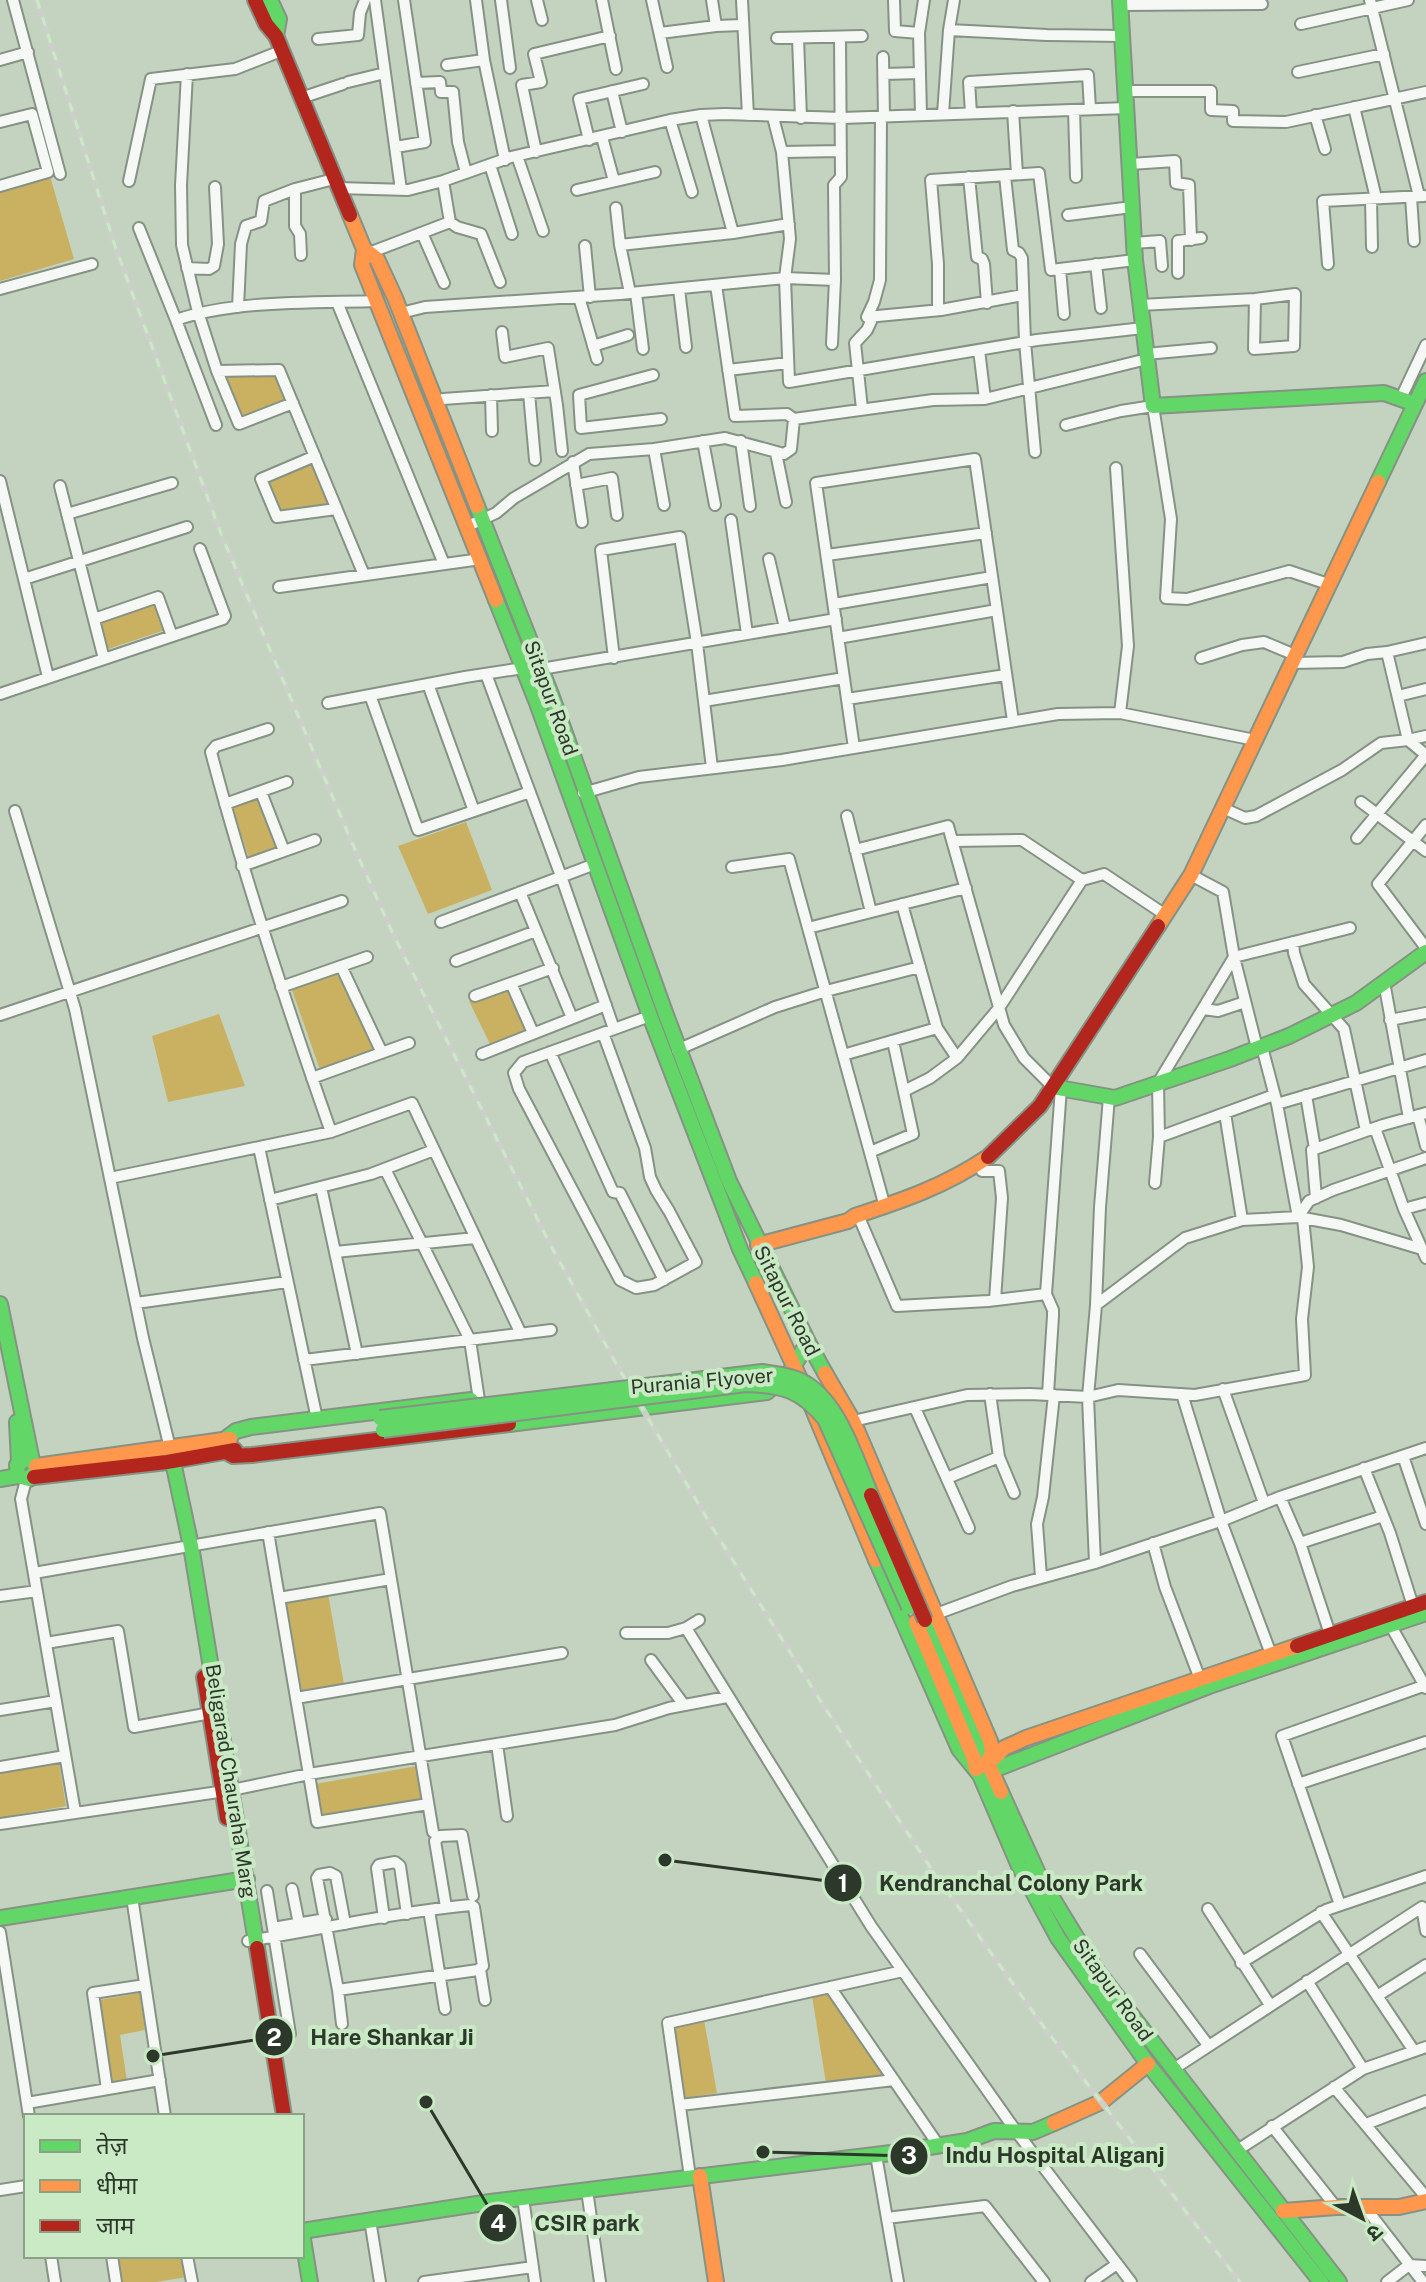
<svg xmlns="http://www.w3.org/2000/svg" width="1426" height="2282" font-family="'Public Sans','Noto Sans Devanagari',sans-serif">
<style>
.green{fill:#c9b161}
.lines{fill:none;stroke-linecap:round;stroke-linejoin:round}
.street-casing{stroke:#859284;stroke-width:14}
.fast-casing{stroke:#859284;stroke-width:18}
.slow-casing{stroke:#859284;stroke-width:18}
.jam-casing{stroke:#859284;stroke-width:18}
.street{stroke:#f6f8f6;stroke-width:10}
.fast{stroke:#63d668;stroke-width:14}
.slow{stroke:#ff974d;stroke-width:14}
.jam{stroke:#b3261e;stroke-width:14}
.rail-casing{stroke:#cbd0c9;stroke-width:6}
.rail{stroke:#cae9c5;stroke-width:3;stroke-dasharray:9;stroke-linecap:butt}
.fast-bridge-casing{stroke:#859284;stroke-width:18;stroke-linecap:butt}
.jam-bridge-casing{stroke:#859284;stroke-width:18;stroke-linecap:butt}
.fast-bridge{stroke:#63d668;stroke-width:14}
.jam-bridge{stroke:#b3261e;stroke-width:14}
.labels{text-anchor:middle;stroke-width:8;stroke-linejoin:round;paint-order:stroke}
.street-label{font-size:20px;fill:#2c382a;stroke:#cae9c5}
.leader{fill:none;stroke:#2c382a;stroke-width:3}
.callout-dot{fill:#2c382a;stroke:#cae9c5;stroke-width:3}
.mark-label{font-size:24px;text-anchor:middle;font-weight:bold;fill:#fff}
.callout-label{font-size:22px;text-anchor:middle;font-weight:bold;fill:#2c382a;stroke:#cae9c5;stroke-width:8;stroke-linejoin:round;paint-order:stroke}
</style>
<rect width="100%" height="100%" fill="#c3d3c0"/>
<path class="green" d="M50 176 74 259 0 281V190Z
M277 375 287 399 241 418 224 376Z
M314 460 331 504 281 513 267 479Z
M156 604 165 630 108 649 99 623Z
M259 797 278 847 249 858 232 806Z
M466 822 492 890 428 914 398 846Z
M338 972 375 1049 320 1070 292 990Z
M510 987 525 1031 490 1044 469 1001Z
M219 1014 245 1086 168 1102 152 1036Z
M328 1594 344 1684 302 1691 286 1602Z
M59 1763 66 1806 0 1818V1773Z
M417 1766 423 1800 321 1818 315 1784Z
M140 1993 145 2030 120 2035 127 2081 112 2083 99 2000Z
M827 1994 884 2076 826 2083 812 1996Z
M704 2020 717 2093 685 2098 673 2025Z
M117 2256H184L187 2277 156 2282H121Z"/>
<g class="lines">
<g class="street-casing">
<path id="street" d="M13 0 60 174
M375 0 401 190
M476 0 484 60 505 160
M501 0 510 68
M537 0 542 20
M602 0 616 69
M652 0 667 67
M712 0 716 26
M742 0 748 115
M894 0 895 31 919 33
M1370 0 1419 196
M1120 5 1262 4
M1301 24 1408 0
M949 30 1047 35 1123 36
M660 33 716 26 742 25
M777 38 862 36
M798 38 801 118
M318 39 358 35 360 13 365 0
M883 57 884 117
M0 60 28 52
M447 65 484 60
M1298 72 1384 54
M187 74 181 185 182 245 198 312 217 371
M884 74 920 73
M348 82 385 73
M416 83 440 82 441 92H453L458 142 466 173
M612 91 622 132
M1126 91H1211V110L1233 111V121L1286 122 1426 92
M301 98 343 84
M1354 107 1376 198
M1074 110 1076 177
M1013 111 1017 174
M971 113 969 82 1088 75 1090 109
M943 114 949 30 954 0
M701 115 733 233
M921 115 919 33 924 0
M1315 115 1325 149
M773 117 782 152 790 239 785 278 789 382 1037 340 1143 328
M881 117 880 280 874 302 867 317 941 310 1023 295
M670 120 692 192
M0 122 32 114 48 172 0 186
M602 137 614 181
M589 140 579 99 643 84
M396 147 425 142 404 0
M536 152 522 85 541 82 534 54 610 36
M782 152 841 151
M517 156 543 231
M1130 164 1175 161 1176 183 1189 185 1191 240
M490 165 512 234
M1005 176 1013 250 1019 253 1022 258 1025 342 1035 452
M969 177 977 257 982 259 984 264 987 303
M129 181 151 79 235 69 281 51
M338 188 408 190 443 181
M295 189V226L300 234 301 255
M577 190 655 172
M1411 197 1414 241
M1371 199 1372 247
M616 208 620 245 630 293
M1068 215 1132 207
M450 222 457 227 481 234 500 282
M139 228 176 320C234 300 314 303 377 301
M422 233 444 283
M1134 243 1160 241 1162 266
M620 245 733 233 789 224
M585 246 590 297
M369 253 450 222 443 181 511 157 670 120 701 115 725 114 842 118 1127 108
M1096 264 1101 308
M1328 264 1323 201 1424 196
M187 268 209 269 214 266 218 244 215 187
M1060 269 1064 314
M1178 273V241L1201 238
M716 285 735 416 787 414 794 419 933 400 985 399 1147 359
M0 289 92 264
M679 289 686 347
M636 293 643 349
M579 297 597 359
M337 302 444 564
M1140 305 1255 299 1295 294 1294 346 1254 349 1255 299
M238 307 241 244 246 226 261 221 264 201 295 189 334 179
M938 310V264L931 180 1039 173 1051 270 1135 260
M401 313 425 307 620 294 785 278 835 280
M176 320 216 425
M502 332 505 357 548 348 557 405 562 451
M832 344 835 280 834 185 841 177 840 37
M593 346 628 335
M979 350 985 399
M1146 354 1211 348
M728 370 788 363
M653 375 579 395 581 428 661 419
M529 393 535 460
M491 395 492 431
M1401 398 1426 345
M293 403 239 424 217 371 279 370 364 575
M437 403 443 399 555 391
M862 409 855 343 867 330 873 317
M1066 425 1121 411 1153 406 1171 519 1166 598 1187 599 1289 571 1328 584
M703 441 715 505
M741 441 750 506
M654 449 664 505
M776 453 786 502
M315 456 261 479 277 517 336 509
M573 462 582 522
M0 481 48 677
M576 485 612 478 617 515
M60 486 104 659
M67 514 172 483
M731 520 747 634
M468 526 496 513 514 498 589 454 654 449 725 438 784 454 791 449 794 419
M827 555 986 533
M769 559 785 628
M24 579 187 527
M279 587 481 559
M834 604 992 577
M94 619 158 597 172 636
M838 638 997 610
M1426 643 1387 652 1408 740 1426 736
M614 658 601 550 680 537 697 643 712 768
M1201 658 1242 645 1264 642 1295 655
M1291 663 1343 662 1367 654 1387 652
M486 674 561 876 614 1029
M428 684 474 811
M0 694 223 619 225 616 200 549
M370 695 418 830 530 792
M1398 696 1426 689
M847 699 1006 675
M704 701 844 678
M328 703 465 677 523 668 541 669 836 619
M1120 713 1255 740
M268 729 216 746 211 752C245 881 287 1007 331 1132
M854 748 816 483 975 459 1013 721
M261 792 284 851
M583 793 639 777 782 760 1058 714 1120 713 1128 646 1116 468
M1361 802 1426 851
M225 804 287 782
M1223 808 1245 818 1256 816 1342 770 1381 743 1408 740 1426 755
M15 811 75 1009 143 1338 170 1448
M847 816 871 912
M1426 825 1378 884 1426 948
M1357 838 1426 755
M953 841 1022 840 1082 880
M855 850 948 826 1004 1025 1024 1058 1053 1087
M242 866 315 840
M732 867 789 859 885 1207
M1191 875 1223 892 1234 957 1257 1048
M520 892 572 1018
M902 904 937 1028 957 1058
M441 922 595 864
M808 928 966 888
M1293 942 1294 953 1304 984 1344 1029 1366 1131
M456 961 536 931
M341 966 382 1053
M1384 982 1409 1118
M511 983 533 1033
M281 987 367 957
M475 996 553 968
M1203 1009 1218 1011 1245 1002
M0 1015 342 901
M1390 1020 1426 1013
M603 1033 645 1148 650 1177 656 1190 669 1211 696 1262 654 1285 636 1288 620 1280 519 1089 514 1073 523 1062 650 1016
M1262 1047 1277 1104 1426 1060
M677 1050 775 1007 826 991 920 967
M550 1052 613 1192 620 1193 664 1280
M482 1054 606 1005
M843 1055 937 1028
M312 1078 409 1043
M904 1091 930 1078 957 1058 999 1008 1082 880 1104 874 1164 914
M1274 1095 1159 1137 1158 1083 1234 957 1350 928
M1306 1095 1315 1149
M1277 1104 1298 1217
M1225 1113 1242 1220
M1418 1115 1426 1146
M1375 1128 1404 1209 1422 1249
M259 1147 317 1419
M870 1152 913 1134 893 1041
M385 1169 470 1340 479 1400
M982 1171H999L1002 1198 995 1300
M110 1178 331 1132 412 1103 521 1334
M1155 1183 1159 1137
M321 1187 357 1354
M1316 1198 1312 1150 1383 1125 1426 1113
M270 1200 371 1174 434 1150
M1404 1209 1426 1203
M1298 1217 1309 1201 1333 1190 1426 1158
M861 1222 897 1306 988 1301 1046 1294 1061 1088
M335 1252 475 1238
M1046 1294 1053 1310V1316L1048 1394
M136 1303 287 1282
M1096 1305 1100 1207 1109 1097
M304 1360 551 1330
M1223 1389 1264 1503
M990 1394 999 1457 1014 1493
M1182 1394 1221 1521 1271 1654
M915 1408 969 1528
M853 1421 967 1395 1030 1394 1088 1397 1118 1390 1195 1395 1305 1375 1302 1319 1308 1267 1303 1218
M1403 1456 1426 1524
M1364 1468 1390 1533 1413 1606
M947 1478 999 1457
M26 1480 21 1499 75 1812
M1280 1497 1300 1543 1330 1634
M268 1532 317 1822 428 1804
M1153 1543 1165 1587 1200 1679
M1300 1543 1383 1516
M1095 1563 1226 1519 1280 1497 1426 1448
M34 1573 380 1513 433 1832
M1041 1577 1037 1524 1043 1497 1054 1395
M0 1596 37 1591
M279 1598 391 1579
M936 1614 1012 1586 1095 1563 1088 1397 1096 1305 1185 1238 1242 1220 1298 1217 1341 1225 1422 1249 1426 1258
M1388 1621 1426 1688
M686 1628 699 1620
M626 1633H668L686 1628 871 1926 1016 2131 1131 2282
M46 1643 118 1631 134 1727 216 1712
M651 1660 684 1705
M296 1698 562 1653
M0 1710 56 1701
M497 1744 507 1816
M0 1767 65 1756
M1298 1784 1426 1742
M0 1824 232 1790 309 1774 615 1725 669 1708 727 1697
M292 1889 299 1924
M267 1891 273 1928 326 1919
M132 1897 165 2116
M1340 1905 1282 1736 1426 1685
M446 1907 435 1841 440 1836 462 1835 473 1896
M1208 1909 1270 2005
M429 1910 445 2009
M1321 1912 1414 2051
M384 1918 377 1868 379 1865 395 1862 400 1866 407 1914
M273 1928 290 2034
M0 1932 29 2116
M248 1941C322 1929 397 1912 471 1905L474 1907 483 1966 478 1970 338 1990 317 1878 319 1875 330 1873 336 1876 345 1924
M1140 1954 1208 2045
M1241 1963 1326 1910 1426 1876
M480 1969 485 2000
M1307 1981 1363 2069
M830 1987 939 2146
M338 1990 342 2024
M1377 1996 1426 1965
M1172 2070 1422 1907 1426 1931
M1334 2087 1426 2197
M107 2089 93 1993 145 1985
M27 2103 160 2080
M680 2105 894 2080
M1366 2124 1426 2101
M1272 2126 1336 2207
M1236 2151 1363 2069 1426 2047
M876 2155 898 2282
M690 2177 668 2023 903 1971
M0 2190 26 2186
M587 2190 600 2282
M523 2198 535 2282
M1365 2207 1423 2282
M887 2218 985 2206 1044 2282
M370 2220 380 2282
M51 2256 55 2282
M112 2256 116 2282
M187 2256 192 2282
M424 2282 533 2267
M1091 2282 1117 2264
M1387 2282 1409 2265 1426 2266"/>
</g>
<g class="fast-casing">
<path id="fast" d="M270 0 279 19 276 36
M1120 0 1135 260 1153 406 1384 393 1415 404
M1378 482 1426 381
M477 506 552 697 666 1015 729 1181 808 1342 825 1373
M496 600 537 703 650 1016 740 1249 756 1283
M1053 1087 1115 1098 1230 1059 1289 1036 1356 1003 1426 952
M0 1304 32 1461 36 1466
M17 1422 19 1462
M509 1424 767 1392 790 1372 808 1342
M224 1440 236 1431 251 1427 471 1400
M170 1448 191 1546 257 1948
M26 1459 17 1465 18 1476 29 1479 36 1470
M0 1479 18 1476
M876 1560 959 1749 980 1775 1019 1866 1058 1938 1148 2064 1321 2282
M927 1624 988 1763
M983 1774 1209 1686 1426 1613
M1001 1792 1040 1878 1095 1968 1339 2282
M0 1918 247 1879
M302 2231 490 2202 891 2153 967 2141 994 2131 1033 2132 1054 2123
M302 2233 310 2282"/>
</g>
<g class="slow-casing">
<path id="slow" d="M350 215 364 249 362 265 496 600
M364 249 377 259 395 298 477 506
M1158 926 1191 875 1378 482
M758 1245 848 1221 855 1216C904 1200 945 1186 988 1157
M756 1283 804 1388 876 1560
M825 1373 853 1421 990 1741 992 1750 988 1763 1001 1792
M36 1466 230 1439
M916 1622 974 1759 976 1769 993 1759 1004 1748 1026 1738 1297 1646
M1054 2123 1101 2102 1148 2064
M700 2176 716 2282
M1283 2211 1336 2207H1399L1426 2201"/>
</g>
<g class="jam-casing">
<path id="jam" d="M255 0 266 24 276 36 350 215
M988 1157 1040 1106 1158 926
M226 1452 233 1456 252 1455 509 1424
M34 1477 167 1462 235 1450
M1297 1646 1426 1602
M204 1677 227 1818
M257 1948 284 2116"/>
</g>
<use href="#street" class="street"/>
<use href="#fast" class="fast"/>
<use href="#slow" class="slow"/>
<use href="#jam" class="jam"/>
<g class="rail-casing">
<path id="rail" d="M37 0 116 249 221 534 353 845 393 934 551 1246 618 1367 712 1527 823 1705 934 1873 1046 2030 1240 2282"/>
</g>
<use href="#rail" class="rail"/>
<g class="fast-bridge-casing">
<path id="fast-bridge" d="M380 1418 762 1372C774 1374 787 1375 799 1380 838 1397 855 1458 871 1495
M383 1430 746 1384C783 1385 801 1390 825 1419L909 1607"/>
</g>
<g class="jam-bridge-casing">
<path id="jam-bridge" d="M871 1495 925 1620"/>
</g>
<use href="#fast-bridge" class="fast-bridge"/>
<use href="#jam-bridge" class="jam-bridge"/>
</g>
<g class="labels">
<g class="street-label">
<text transform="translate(551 698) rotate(70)" y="7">Sitapur Road</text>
<text transform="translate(787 1301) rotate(63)" y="7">Sitapur Road</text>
<text transform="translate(702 1381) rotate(-5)" y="7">Purania Flyover</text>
<text transform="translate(231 1781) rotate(81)" y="7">Beligarad Chauraha Marg</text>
<text transform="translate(1113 1990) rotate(54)" y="7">Sitapur Road</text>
</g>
</g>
<path class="leader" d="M665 1860L843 1883M153 2056L274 2037M763 2152L909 2156M426 2102L498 2223"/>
<g class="callout-dot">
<circle cx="665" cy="1860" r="8"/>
<circle cx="153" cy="2056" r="8"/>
<circle cx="763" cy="2152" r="8"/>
<circle cx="426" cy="2102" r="8"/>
<circle cx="843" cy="1883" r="20"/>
<circle cx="274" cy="2037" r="20"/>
<circle cx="909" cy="2156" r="20"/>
<circle cx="498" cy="2223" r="20"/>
</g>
<g class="mark-label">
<text x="843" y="1892">1</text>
<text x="274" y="2046">2</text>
<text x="909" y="2164">3</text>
<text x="498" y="2232">4</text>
</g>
<g class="callout-label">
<text x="1011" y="1891">Kendranchal Colony Park</text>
<text x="392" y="2045">Hare Shankar Ji</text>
<text x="1055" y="2163">Indu Hospital Aliganj</text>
<text x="587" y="2231">CSIR park</text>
</g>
<rect x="24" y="2114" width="280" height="144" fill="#cae9c5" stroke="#8ba287" stroke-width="2"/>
<rect x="40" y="2140" width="40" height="12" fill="#63d668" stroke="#8ba287" stroke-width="2"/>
<text x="96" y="2154" font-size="24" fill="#2c382a">तेज़</text>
<rect x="40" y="2180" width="40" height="12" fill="#ff974d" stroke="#8ba287" stroke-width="2"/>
<text x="96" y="2194" font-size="24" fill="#2c382a">धीमा</text>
<rect x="40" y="2220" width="40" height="12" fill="#b3261e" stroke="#8ba287" stroke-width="2"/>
<text x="96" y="2234" font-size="24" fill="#2c382a">जाम</text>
<g transform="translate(1362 2218) rotate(139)" stroke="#cae9c5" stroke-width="6" paint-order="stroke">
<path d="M0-6L14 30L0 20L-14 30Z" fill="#2c382a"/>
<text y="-12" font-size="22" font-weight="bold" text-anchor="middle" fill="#2c382a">उ</text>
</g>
</svg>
